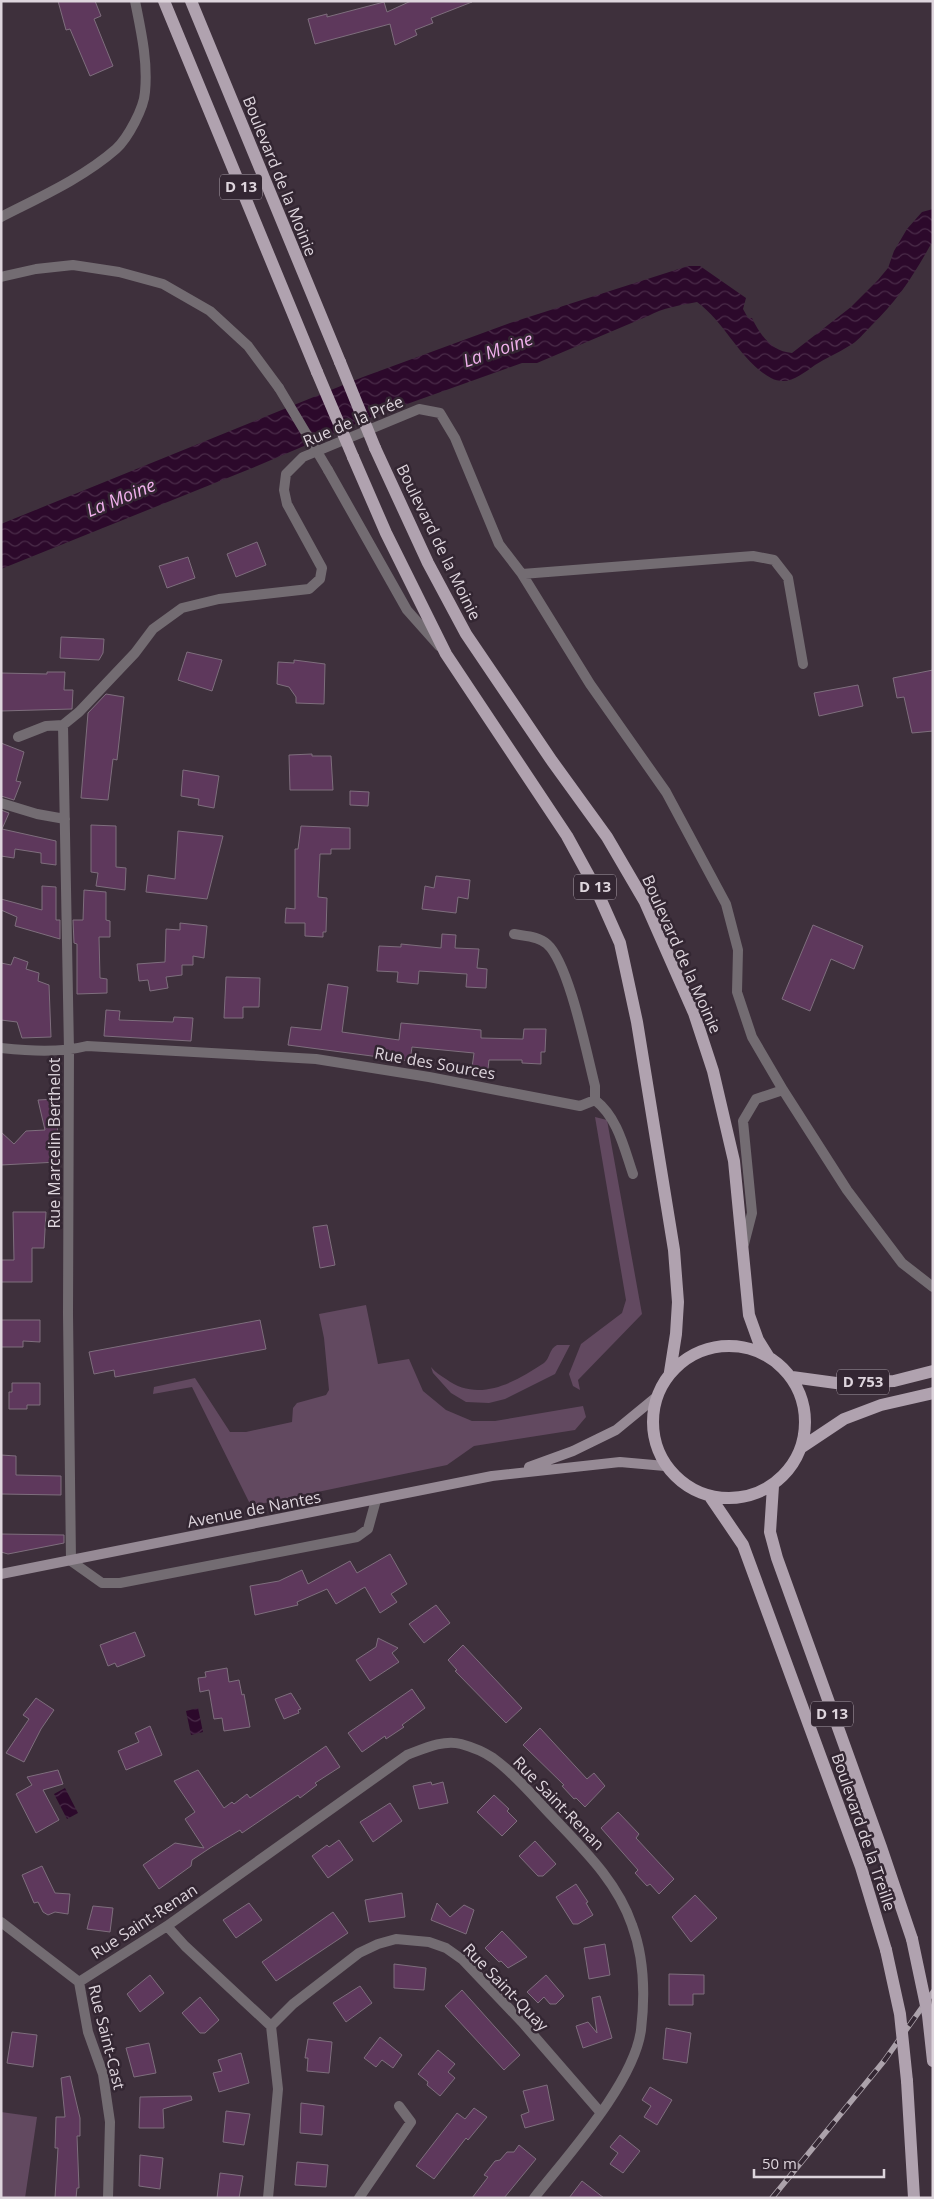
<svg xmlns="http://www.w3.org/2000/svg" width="934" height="2199" font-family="'Open Sans',sans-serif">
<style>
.green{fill:#624960}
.water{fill:url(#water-waves)}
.building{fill:#5e385c;stroke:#7e6e7d}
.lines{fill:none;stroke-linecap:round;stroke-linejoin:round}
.minor{stroke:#736c72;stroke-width:10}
.secondary{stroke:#968a95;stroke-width:10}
.primary{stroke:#b0a2af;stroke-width:12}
.rail-casing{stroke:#aca2ab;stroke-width:5.5}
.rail{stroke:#332632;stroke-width:4;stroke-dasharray:11;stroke-linecap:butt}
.minor-bridge{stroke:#736c72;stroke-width:10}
.primary-bridge{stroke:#b0a2af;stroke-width:12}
.labels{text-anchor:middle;stroke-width:5;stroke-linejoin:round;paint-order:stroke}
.shield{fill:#332632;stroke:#aba0aa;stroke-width:1}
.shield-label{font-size:15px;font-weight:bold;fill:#ded5dd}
.street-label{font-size:16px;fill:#ded5dd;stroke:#332632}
.water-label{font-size:18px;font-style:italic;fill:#f0b0ec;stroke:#332632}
</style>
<defs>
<pattern id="water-waves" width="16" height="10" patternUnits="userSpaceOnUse" patternTransform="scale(1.25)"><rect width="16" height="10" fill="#2c092b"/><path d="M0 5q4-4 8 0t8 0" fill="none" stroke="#4a2c49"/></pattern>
</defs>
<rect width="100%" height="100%" fill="#3e303c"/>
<path class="green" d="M595 1117 607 1120 642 1314 578 1380 580 1390 573 1386 569 1374 581 1344 622 1313 626 1300Z
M366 1305 378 1364 409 1359 423 1391 446 1410 472 1421H495L583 1406 586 1417 575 1430 474 1446 447 1465 251 1506 192 1387 153 1394 154 1387 195 1378 230 1432H246L292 1422 293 1408 297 1403 326 1395 329 1390 324 1338 319 1314Z
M557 1345H570L555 1374 505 1399 489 1403 466 1402 451 1393 433 1373 431 1367C435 1372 440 1375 446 1379 478 1403 514 1383 544 1363 550 1358 549 1349 557 1345Z
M1 2112 37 2117 25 2198H1Z"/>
<path class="water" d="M933 209V245L931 244C914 275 897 301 871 326 864 333 857 342 849 346 838 353 826 358 815 365 802 374 788 387 771 378 740 361 726 323 697 302 680 305 663 308 648 316L537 363H522L379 414 257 466 1 569V524L363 377 510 323 688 266H700L746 298 743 309 748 318H752C760 335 772 352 792 353L851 307 878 280 888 268 894 251 907 229 922 212Z
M198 1708 203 1732 191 1735 186 1711Z
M65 1788 78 1813 67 1819 54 1794Z"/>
<path class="building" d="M58 1H95L101 16 94 19 113 66 90 76 70 29 66 30Z
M411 1 472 2 431 18 433 23 415 30 417 35 395 45 390 24 315 44 308 19 327 14V17L384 2 387 12Z
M257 542 266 565 236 577 227 554Z
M188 557 195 578 167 588 159 566Z
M61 637 104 639 103 653 99 660 60 658Z
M187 652 222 660 212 691 178 680Z
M294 660 325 664 324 704 296 703V697L289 687 277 684 278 662 294 663Z
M933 670V731L912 733 904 697 897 698 893 678Z
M47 672H65L64 690H73L72 709 1 711V673L47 674Z
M858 685 863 706 819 716 814 693Z
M106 694 124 697 117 760 113 759 108 800 81 798 88 713Z
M1 743 24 752 16 781 21 782 14 800 1 796Z
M312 754V756H331L333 790H290L289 755Z
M183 770 219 776 214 808 198 805 199 799 181 796Z
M350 791 369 792 368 806 350 805Z
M1 810 9 813 2 829 56 841V865L41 863V853L15 849 14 858 1 856Z
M91 825 116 826V867L126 868 125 890 96 886 98 873 91 872Z
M301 826 350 828V849H331V854H320L318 897 327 898 326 932H323V937L305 936V923H285L286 908 295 909V849H298Z
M178 831 223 836 207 899 146 892 148 875 175 879Z
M436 876 470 880 468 899 458 897 456 913 422 909 425 886 434 888Z
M42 886 56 887V920H60V939L15 926 17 917 1 910V899L42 910Z
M84 890 106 892V920L110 921V937H99L100 978 107 979V993L77 994V944L74 943 73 920H83Z
M180 923 207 926 204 958 193 956V965H182V975L166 977 168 988 150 991 148 980 139 981 137 964 165 962 166 929 180 930Z
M813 925 863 946 854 969 831 959 810 1011 782 999Z
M442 934 456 935 455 948 479 949 477 968 487 969 486 988 466 987 467 974 419 971 418 984 397 982 398 972 377 971 379 946 401 947V944L441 948Z
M14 957 28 962 26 969 39 973 38 981 49 985 51 1037 22 1038 17 1022 1 1020V963L11 965Z
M226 977 260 978 259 1007H243V1018H224Z
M328 984 348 987 342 1032 399 1040 401 1023 481 1030V1038L523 1039 524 1029H546L545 1052H541V1064L522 1063V1060H489L487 1078 471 1075 474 1053 412 1047 410 1061 288 1045 291 1027 321 1030Z
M106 1010 120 1011 119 1020 173 1022 174 1017 193 1018 191 1041 104 1036Z
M57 1099 58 1162 1 1165V1132L14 1144 26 1131 45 1130 38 1100Z
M13 1212H46L44 1248H32V1282H1V1260H14Z
M327 1225 335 1265 320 1268 313 1227Z
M1 1320H40V1342L23 1341V1347H1Z
M260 1320 266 1349 115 1377 114 1370 94 1374 89 1352Z
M12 1383H40V1405H27V1409H9V1392H12Z
M1 1455 16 1456V1475L61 1476V1495L1 1494Z
M1 1534 64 1535V1543L8 1554 1 1552Z
M390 1554 407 1584 391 1594 397 1602 380 1613 365 1587 336 1604 327 1589 297 1602 298 1605 255 1615 250 1586 279 1581 302 1570 308 1584 350 1561 357 1573Z
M436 1605 450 1623 424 1643 409 1624Z
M135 1632 145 1656 117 1667 115 1663 108 1666 100 1645Z
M378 1638 398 1648 392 1653 399 1662 370 1681 356 1660 376 1647Z
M463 1645 522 1708 506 1723 455 1671 457 1670 448 1660Z
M227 1668 229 1682 239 1680 242 1695 244 1694 250 1727 224 1731 222 1718 214 1719 209 1690 200 1692 198 1678 206 1677 205 1672Z
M412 1689 425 1708 402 1725 404 1727 386 1739 385 1736 362 1752 348 1733Z
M291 1693 301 1709 298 1710 299 1713 284 1719 275 1699Z
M36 1698 54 1710 41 1729 24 1762 6 1753 29 1719 23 1715Z
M150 1726 162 1755 126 1770 118 1751 139 1742 135 1733Z
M540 1728 587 1779 594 1773 605 1786 585 1807 576 1798 574 1799 562 1786 564 1785 523 1745Z
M326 1746 340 1767 315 1783 317 1785 300 1798 298 1795 242 1833 240 1830 210 1848 192 1860 191 1866 159 1889 143 1865 175 1843 204 1848 185 1819 195 1812 174 1781 198 1770 224 1808 232 1802 234 1804 247 1794 250 1798Z
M58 1770 63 1784 43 1790 59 1820 36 1833 16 1794 32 1785 27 1777Z
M431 1782 432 1785 443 1782 448 1803 419 1809 413 1786Z
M494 1795 509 1809 507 1811 517 1821 502 1836 477 1812Z
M390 1803 402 1821 373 1842 360 1822Z
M618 1812 639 1834 636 1838 674 1879 659 1894 650 1884 647 1886 635 1873 638 1870 601 1828Z
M339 1840 353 1860 328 1878 312 1856 327 1845 329 1847Z
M535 1841 556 1864 543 1876H538L519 1856Z
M42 1866 55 1893 70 1894 68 1914 55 1912 48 1915 43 1912 38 1902 34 1903 22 1875Z
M576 1884 588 1902 586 1903 593 1915 578 1924H573L556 1897Z
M402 1893 405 1917 369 1922 365 1900Z
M695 1895 717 1918 691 1942 672 1917Z
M249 1903 262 1920 236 1938 223 1920Z
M437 1903 450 1917 464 1905 474 1910 466 1934 431 1920Z
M93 1906 113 1908 110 1932 87 1929Z
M333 1912 348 1933 276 1981 262 1962Z
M502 1931 527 1957 508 1968 501 1961 499 1962 485 1948Z
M605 1944 610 1975 589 1979 584 1948Z
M394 1964 426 1968 424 1990 394 1988Z
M669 1974 704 1975V1994H693V2005H669Z
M150 1975 164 1993 140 2012 127 1994Z
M546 1975 564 1996 556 2004H550L544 1997 538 2003 527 1992Z
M360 1986 372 2003 346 2022 333 2003Z
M462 1990 520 2055 504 2070 445 2006Z
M600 1996 612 2038 583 2048 576 2026 588 2022 597 2033 592 1998Z
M200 1997 219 2020 205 2033H200L182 2013Z
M666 2028 691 2033 687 2063 663 2059Z
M12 2032 37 2035 33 2067 7 2063Z
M380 2037 402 2055 393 2068 382 2060 376 2067 364 2058Z
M308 2039 332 2042 329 2073 307 2071 308 2058H305Z
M149 2043 156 2073 134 2077 126 2048Z
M438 2050 455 2064 448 2072 455 2078 440 2096 427 2085 428 2082 418 2074Z
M241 2053 249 2083 219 2092 213 2073 222 2071 218 2060Z
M70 2076 80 2118V2136H77L79 2188H77L76 2198H55L58 2148H55L56 2117H65L61 2078Z
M547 2085 554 2120 525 2128 521 2115 529 2112 523 2091Z
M650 2087 672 2100 657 2125 644 2117 651 2106 642 2100Z
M191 2096 192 2100 163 2109 164 2128H139L140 2097Z
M301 2103 324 2106 322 2135 300 2133Z
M474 2108 487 2117 468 2140 466 2138 434 2179 416 2166 457 2113 465 2119Z
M226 2111 250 2114 244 2145 223 2142Z
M620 2135 640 2151 623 2173 610 2164 618 2153 610 2147Z
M519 2145 536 2159 504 2198H472L488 2177 484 2175 495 2161 500 2160 507 2152H514Z
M140 2155 163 2158 160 2189 139 2186Z
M297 2162 328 2165 326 2187 295 2185Z
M220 2173 243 2176 239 2198H217Z
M582 2181 604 2198H569Z"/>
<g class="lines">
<path class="minor" d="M1 217C40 197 83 178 116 149 128 138 144 108 145 92 148 61 141 31 135 1
M1 277 36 269 73 265 119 272 163 284 210 311 248 346 279 388
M328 470 407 610 439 646
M522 574 753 556 774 560 788 578 803 664
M63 725 79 712 135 653 153 629 182 608 219 599 309 589 320 579 322 568 287 504 284 490 286 474 303 457 419 409 440 413 455 438 499 544 522 574 590 684 666 792 726 904 738 950 737 992 752 1037 783 1090 847 1190 902 1263 933 1287
M63 725 69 1051 68 1314 71 1561 102 1583H120L357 1537 368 1529 376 1500
M18 737 46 726 63 725
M1 803 37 814 65 819
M1 1048C30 1051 59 1053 87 1046L316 1059 429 1077 580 1106 595 1100V1086C587 1055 569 963 547 944 539 936 524 936 514 934
M595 1100C618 1118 624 1148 633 1174
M744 1244 752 1213 743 1121 756 1099 783 1090
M1 1922 79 1982 88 2032 103 2074 110 2122 108 2198
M167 1926 185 1946 271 2026 278 2089 268 2198
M79 1982 167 1926 407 1755C423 1749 444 1739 461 1744 472 1747 484 1752 493 1758 515 1774 533 1796 552 1816 583 1849 617 1881 632 1925 644 1957 645 1996 641 2030 634 2083 567 2156 534 2198
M271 2026 293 2004 359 1953 378 1944 396 1939 429 1942 446 1948 463 1960 522 2022 601 2113
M359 2198 411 2122 399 2106"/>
<path class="secondary" d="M529 1467 573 1451 616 1430 655 1398
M1 1574 492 1476 620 1462 665 1466"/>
<path class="primary" d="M164 1 317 372
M191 1 340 362
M375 448 428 563 466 634 552 761 607 837 645 902 694 1013 713 1071 734 1161 749 1315 758 1340 768 1356
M353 457 386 533 446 654 567 836 596 889 620 943 637 1022 674 1250 678 1302 676 1334 670 1372
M653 1422a76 76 0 1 1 152 0a76 76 0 1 1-152 0Z
M792 1377 836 1383 894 1381 933 1371
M802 1447 844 1419 881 1405 933 1393
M773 1486 770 1532 777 1558 881 1847 912 1939
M711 1498 743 1545 861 1867 886 1950
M907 2081 914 2198"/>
<g class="rail-casing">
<path id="rail" d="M772 2198 884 2061 933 1992"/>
</g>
<use href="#rail" class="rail"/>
<path class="minor-bridge" d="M279 388 328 470"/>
<path class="primary-bridge" d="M340 362 375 448
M317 372 353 457
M912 1939 928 2015 933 2061
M886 1950 900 2014 907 2081"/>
</g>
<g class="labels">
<g class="shield">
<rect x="220" y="174.5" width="42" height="25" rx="4"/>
<rect x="574" y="874.5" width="42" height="25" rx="4"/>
<rect x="837" y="1369.5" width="52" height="25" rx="4"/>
<rect x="811" y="1701.5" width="42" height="25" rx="4"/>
</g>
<g class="shield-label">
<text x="241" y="192">D 13</text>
<text x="595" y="892">D 13</text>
<text x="863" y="1387">D 753</text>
<text x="832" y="1719">D 13</text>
</g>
<g class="street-label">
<text transform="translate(280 176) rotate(68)" y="6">Boulevard de la Moinie</text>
<text transform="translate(353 421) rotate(-23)" y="6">Rue de la Prée</text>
<text transform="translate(439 542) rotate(64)" y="6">Boulevard de la Moinie</text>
<text transform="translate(682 954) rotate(66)" y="6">Boulevard de la Moinie</text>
<text transform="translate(435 1063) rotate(10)" y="6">Rue des Sources</text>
<text transform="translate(54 1143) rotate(-90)" y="6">Rue Marcelin Berthelot</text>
<text transform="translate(254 1509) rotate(-11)" y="6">Avenue de Nantes</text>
<text transform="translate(559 1803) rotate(46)" y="6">Rue Saint-Renan</text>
<text transform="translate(864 1832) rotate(71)" y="6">Boulevard de la Treille</text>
<text transform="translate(144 1921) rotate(-33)" y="6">Rue Saint-Renan</text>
<text transform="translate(506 1987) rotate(46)" y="6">Rue Saint-Quay</text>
<text transform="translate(107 2037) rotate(76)" y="6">Rue Saint-Cast</text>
</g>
<g class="water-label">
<text transform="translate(498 350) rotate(-19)" y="6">La Moine</text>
<text transform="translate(121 498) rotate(-22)" y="6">La Moine</text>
</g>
</g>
<rect width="934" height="2199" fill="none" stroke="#ded5dd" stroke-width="5"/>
<path d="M754 2169v8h130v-8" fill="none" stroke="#ded5dd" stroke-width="2.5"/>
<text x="762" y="2169" font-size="15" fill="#ded5dd" stroke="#332632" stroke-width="4" paint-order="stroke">50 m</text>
</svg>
